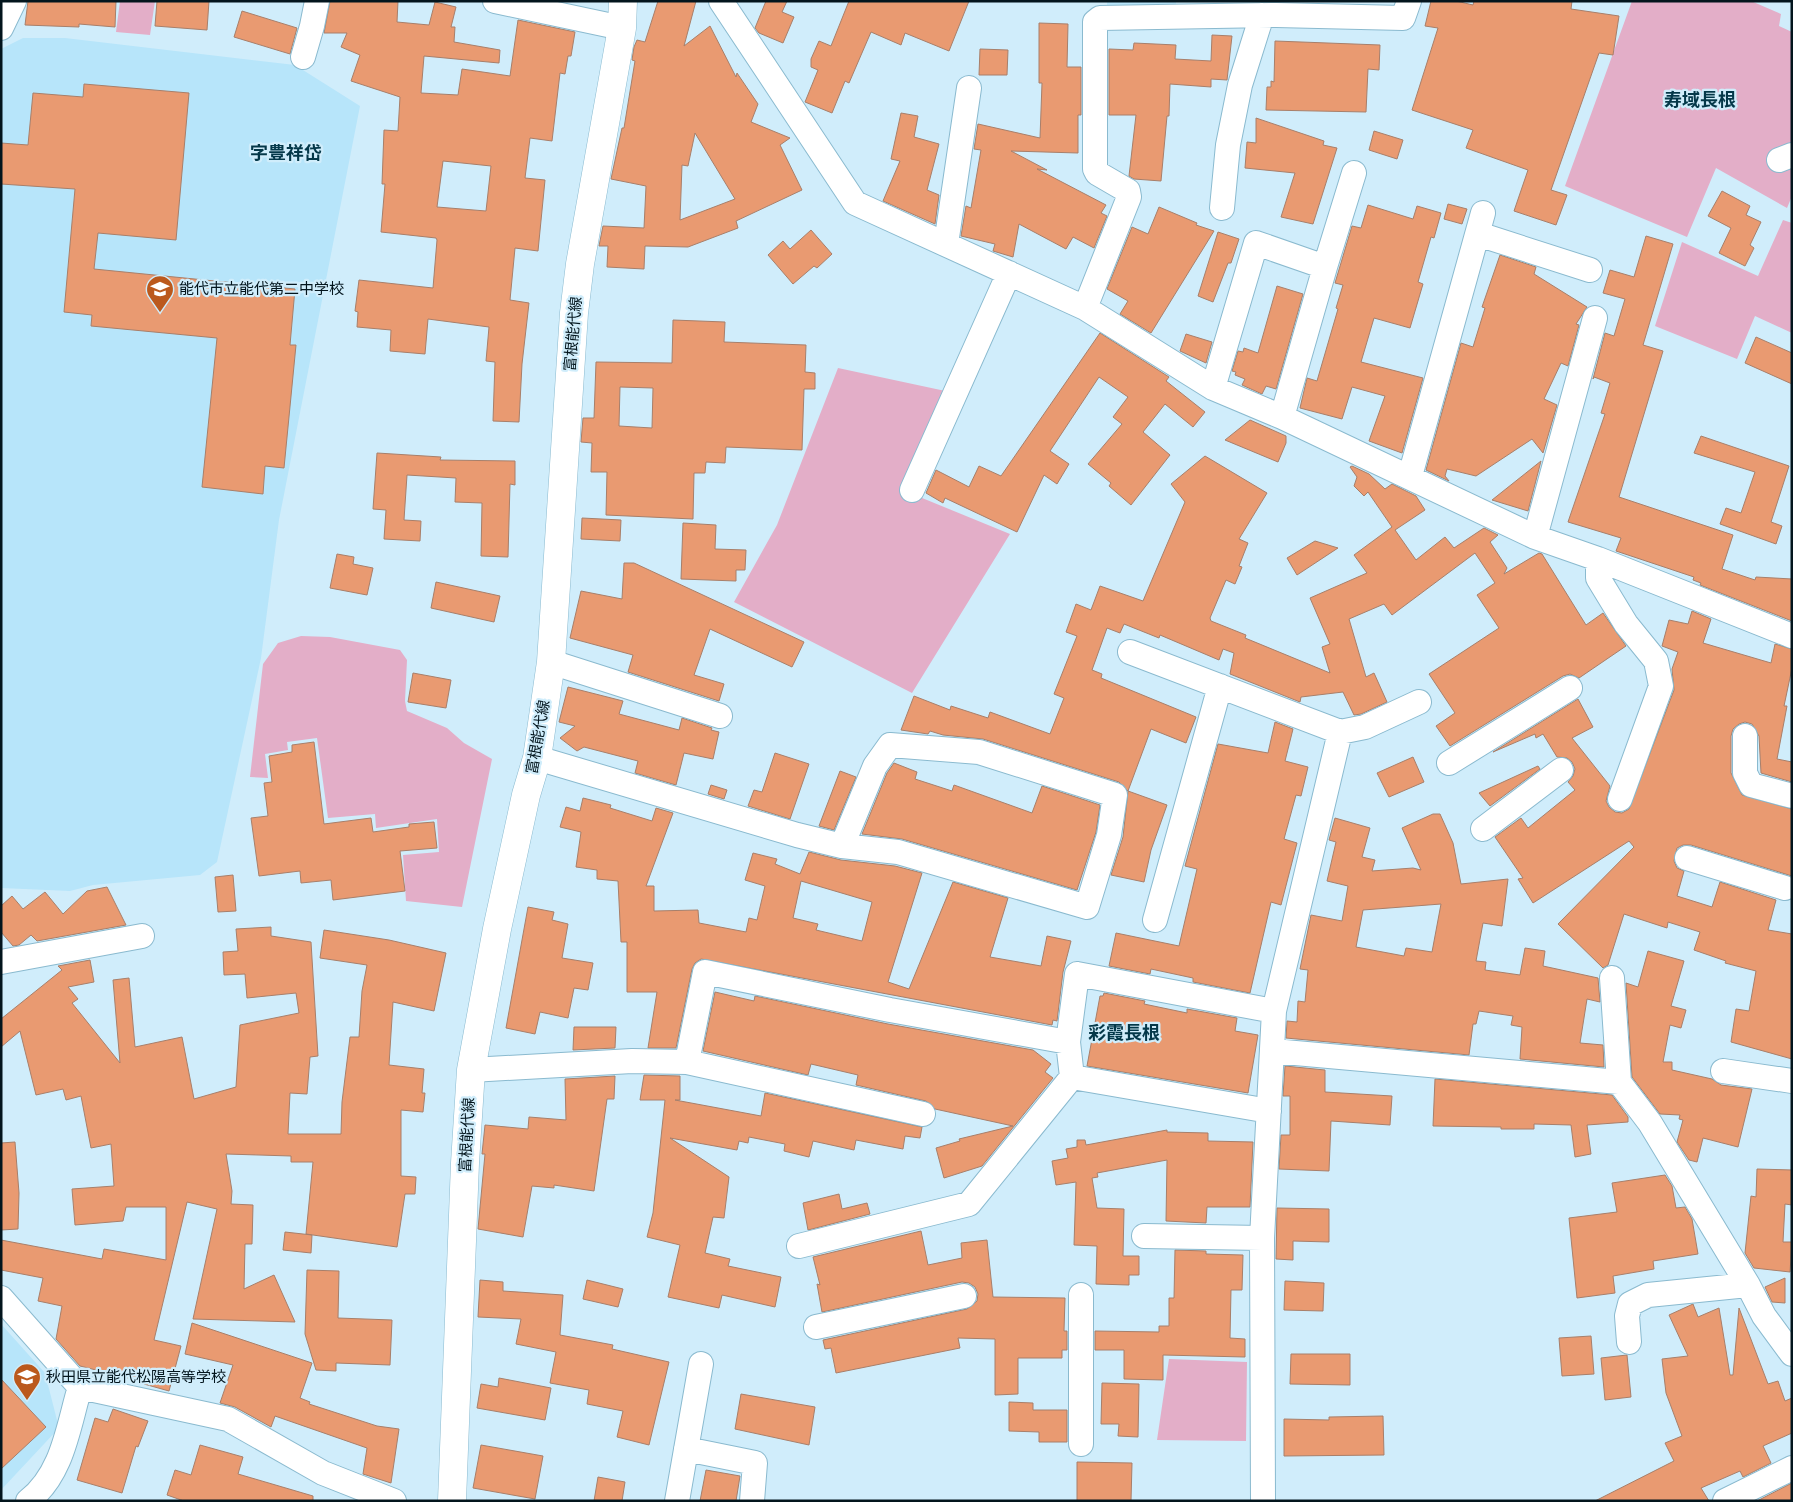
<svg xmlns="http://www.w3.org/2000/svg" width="1793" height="1502" font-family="'Libre Baskerville','Noto Sans JP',serif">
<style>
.built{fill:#b7e5fa}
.green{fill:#e3aec8}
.building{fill:#e99a71;stroke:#a87f6a;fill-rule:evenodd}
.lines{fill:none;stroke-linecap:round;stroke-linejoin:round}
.minor-casing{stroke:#8abacf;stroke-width:26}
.major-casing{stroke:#8abacf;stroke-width:29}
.minor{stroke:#fff;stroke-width:24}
.major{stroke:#fff;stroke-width:28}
.labels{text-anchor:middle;stroke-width:4.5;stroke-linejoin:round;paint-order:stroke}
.poi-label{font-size:15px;fill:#03151d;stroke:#d0edfb;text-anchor:start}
.street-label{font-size:15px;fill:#03151d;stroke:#d0edfb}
.quarter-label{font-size:18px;font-weight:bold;fill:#043849;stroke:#d0edfb}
</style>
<rect width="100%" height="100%" fill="#d0edfb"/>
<path class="built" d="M1107 1H1176V5L1107 6Z
M23 38H65L295 65 360 106 279 520 261 658 217 862 200 875 93 885 70 891 1 888V49Z
M1 1324 45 1373 59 1428 1 1490Z"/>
<path class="green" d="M120 1H155L150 35 116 32Z
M1632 1H1751L1781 14 1779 26 1792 32V196L1787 208 1716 168 1687 237 1565 186Z
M1783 220 1792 223V333L1755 316 1737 359 1655 326 1682 242 1758 276Z
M838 368 950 392 905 491 1010 534 912 693 734 602 777 525Z
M301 636 330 637 400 650 407 660 405 701 407 711 447 728 464 743 492 759 462 907 406 901 403 855 439 852 437 819 376 828 375 814 328 818 317 738 287 742 288 750 265 754 268 778 250 777 263 664 278 643Z
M1169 1359 1247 1362 1246 1441 1157 1440Z"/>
<path class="building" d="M28 1H116L115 27 79 24V27L25 25Z
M157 1H209L207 30 155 26Z
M330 1H398L397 22 429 25 435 2 456 7 451 27H455L454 42 500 50 499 63 424 56 421 93 458 95 462 69 510 76 518 20 575 32 571 56H568L565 74 560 73 552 141 530 138 525 178 545 180 538 251 515 248 510 300 529 303 522 364 519 422 493 421 495 362 486 361 489 327 428 319 425 354 390 351 391 330 357 327 358 312 355 311 359 280 433 288 437 240 436 238 381 232 385 184H382L384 130 398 131 400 97 351 81 360 55 341 47 347 33H324ZM443 161 491 166 486 211 437 207Z
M658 1H696L684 46 710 26 736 77 737 73 758 104 751 122 790 138 780 145 802 190 736 221 738 228 688 247 645 246 644 269 607 267 608 246H599L603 226 644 228 646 186 611 179 622 128H624L635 61 632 60 634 47 637 40 645 42ZM695 133 735 199 680 220 682 165 688 166Z
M766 1H787L782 12 794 17 783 43 759 33 755 28Z
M849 1H969L949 51 905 33 901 45 871 32 849 83 845 81 832 113 805 102 818 70 811 67V59L819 41 831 46Z
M1431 1H1456L1473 5 1474 1H1572L1571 9 1619 16 1613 55 1599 53 1551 190 1567 195 1556 225 1514 211 1528 170 1466 148 1473 130 1412 110 1438 28 1425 26Z
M242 11 297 28 290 54 234 37Z
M1039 23 1068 24 1067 67H1081V115H1078V153L1011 151 1047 170 1037 169 1106 205 1101 213 1107 216 1094 248 1073 237 1066 249 1019 224 1013 257 993 251 995 244 961 236 966 206 971 208 981 150 974 149 978 124 1040 138 1042 83H1039Z
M1212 35 1232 36 1227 80 1211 79V87L1170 84 1169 116H1167L1161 181 1134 179 1129 176 1136 115H1109V49L1133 50 1134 43 1176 45 1175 59 1211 61Z
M1275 41 1380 45 1379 70 1368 69 1366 112 1266 110 1267 87H1271V81L1274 82Z
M980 49 1008 50 1007 75H979Z
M84 84 189 93 176 240 98 233 94 269 295 289 290 345H296L284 468 265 466 263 494 202 487 217 338 91 326 92 315 64 312 75 189 1 184V143L28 145 33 93 83 97Z
M901 113 918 116 914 137 939 144 927 190 939 195 935 224 883 201 900 161 891 159Z
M1256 118 1324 141 1323 145 1337 148 1313 224 1281 217 1295 173 1245 168 1247 142 1256 143Z
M1374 131 1403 140 1397 159 1369 150Z
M1722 191 1750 206 1746 215 1761 222 1750 245 1754 248 1745 266 1719 253 1731 228 1708 216Z
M1448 204 1467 209 1462 224 1444 219Z
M1368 205 1413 219 1417 206 1441 213 1434 238 1431 237 1418 282 1423 284 1410 328 1374 318 1361 362 1423 378 1402 453 1369 441 1385 396 1352 387 1342 419 1300 408 1307 378 1317 381 1338 309 1336 308 1343 285 1335 283 1352 226 1361 228Z
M1159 207 1197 223 1196 225 1214 231 1151 333 1120 314 1128 301 1107 289 1132 227 1148 234Z
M811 230 832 254 817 268 814 266 793 284 768 255 783 241 790 249Z
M1218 232 1239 239 1231 263H1228L1213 302 1198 296Z
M1646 236 1673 244 1643 345 1663 351 1619 497 1733 535 1722 569 1755 580 1756 577 1792 579V621L1700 585 1701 583 1693 580 1694 577 1616 551 1621 538 1568 522 1605 414 1601 413 1610 383 1594 377 1593 379 1605 333 1614 336 1625 299 1603 293 1610 270 1634 277Z
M1500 255 1536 267 1534 274 1587 307 1576 324 1579 325 1568 366 1561 363 1544 399 1557 405 1543 453 1532 439 1476 476 1447 469 1445 476 1449 481 1426 470 1461 343 1473 347 1485 308 1482 307Z
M1277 286 1303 294 1276 389 1266 386 1262 394 1242 385 1245 379 1235 375 1236 372 1232 371 1238 351 1243 352 1244 348 1258 353Z
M673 320 725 322 724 342 806 345 805 372 815 373V389H804L802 450 726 447 725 463 706 462 705 473H694L693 519 606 515 607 472H591L592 443 581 442 583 418H594L596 362 672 363ZM620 387 653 388 652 428 619 426Z
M1100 333 1169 377 1166 381 1205 412 1193 427 1165 404 1143 432 1170 455 1131 505 1109 486 1111 483 1088 464 1122 424 1113 417 1128 397 1099 377 1050 451 1069 464 1057 484 1044 475 1017 532 945 498 943 503 926 493 936 470 969 487 979 466 1001 476Z
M1186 334 1212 342 1206 363 1180 351Z
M1756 337 1792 353V384L1745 363Z
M1250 420 1286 436V443L1278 462 1225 440Z
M1701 436 1789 466 1771 522 1782 526 1776 544 1720 524 1726 508 1741 513 1755 472 1694 453Z
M377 453 441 457 440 460 515 461V485L510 484 508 557 481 556 482 503 455 502 456 478 407 475 404 520 421 521 420 541 384 539 386 510 373 509Z
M1205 456 1267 493 1239 539 1248 543 1239 566 1242 567 1235 584 1226 580 1210 618 1211 621 1246 635 1245 638 1330 673 1322 647 1330 644 1310 598 1367 573 1354 555 1392 527 1368 492 1364 496 1354 486 1357 477 1350 467 1352 466 1369 474 1385 489 1392 484 1416 496 1425 510 1395 530 1416 560 1445 537 1454 548 1484 528 1498 535 1490 542 1507 568 1504 574 1539 553 1542 554 1586 625 1603 613 1626 646 1579 678 1570 674 1563 676 1450 746 1436 726 1455 713 1429 674 1499 628 1477 595 1495 583 1475 553 1392 615 1384 604 1349 619 1366 677 1374 673 1387 702 1361 714 1354 715 1343 692 1301 697 1300 702 1230 674 1234 653 1223 649 1219 660 1160 635 1159 638 1124 624 1120 633 1107 628 1092 670 1102 674 1101 678 1196 717 1186 743 1151 729 1128 791 1119 782 983 739 943 735 930 731 928 734 901 730 914 696 950 710 951 706 988 718 990 712 1050 734 1064 698 1054 694 1077 636 1066 632 1076 604 1091 610 1100 586 1143 601 1185 502 1171 484Z
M1541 461 1528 511 1492 500Z
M582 518 621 520 620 541 581 539Z
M683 523 716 525 715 549 746 550 745 570H736V581L681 579Z
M1315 541 1338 548 1297 575 1287 558Z
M337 554 354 557 353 564 373 568 367 595 330 588Z
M624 563H634L804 642 792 667 710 629 694 675 724 684 719 701 628 672 633 655 570 638 581 591 622 599Z
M436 582 500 596 494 622 431 608Z
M1692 611 1711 619 1703 643 1771 663 1775 644 1792 649V668L1784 706H1787L1777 759 1792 762V782L1761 773 1759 736 1752 724 1745 722 1739 724 1733 729 1731 736V773L1742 795 1792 809V876L1691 845H1683L1677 848 1674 861 1677 868 1684 871 1677 896 1712 907 1720 882 1776 900 1768 930 1792 934V1059L1731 1042 1736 1009 1749 1011 1756 971 1725 963 1726 961 1694 950 1700 932 1668 922 1667 928 1624 914 1608 965 1603 968 1558 924 1634 847 1629 841 1533 903 1518 879 1523 878 1495 837 1521 818 1528 828 1575 790 1568 782 1573 776 1575 769 1572 762 1567 758 1557 757 1543 734 1536 738 1535 734 1493 752 1578 699 1593 727 1572 738 1610 786 1606 801 1609 807 1615 812 1622 813 1629 809 1674 690 1672 669 1678 652 1662 646 1669 620 1688 624Z
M413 673 451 680 446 708 408 702Z
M568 687 623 701 619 714 679 730 682 718 712 728 711 730 719 732 713 759 684 753 676 785 635 773 638 761 584 747 577 751 560 738 575 726 559 722Z
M1275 722 1293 729 1285 761 1308 767 1301 796 1296 795 1284 839 1297 843 1281 905 1271 902 1250 993 1193 982V978L1151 969 1150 974 1109 966 1116 933 1179 946 1197 869 1185 866 1218 744 1268 753Z
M314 742 324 824 371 818 373 832 409 827V824L434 822 437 848 400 851 405 891 333 900 331 880 301 883 300 871 259 876 251 818 268 816 264 783 272 782 269 756 292 752V745Z
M775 753 809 764 790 819 748 806 754 790 762 792Z
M1413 757 1424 782 1389 797 1377 773Z
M894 763 917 772 915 779 952 791 954 785 1032 813 1042 786 1100 805 1096 832 1077 890 902 839 862 834 887 773Z
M1538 766 1540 769 1490 806 1479 793Z
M840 771 856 777 834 830 819 826Z
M711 785 727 790 724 799 708 794Z
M1128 791 1167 805 1151 850 1144 882 1111 875 1123 837Z
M583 798 611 805 610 808 652 821 656 808 673 813 646 886H654V911L698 910 699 923 746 932 749 918 757 920 765 886 745 880 753 853 777 859 775 864 800 874 809 852 841 860 895 866 922 873 888 982 909 989 953 882 1008 898 990 957 1041 966 1047 936 1071 941 1063 972 1057 1021 1053 1020 1052 1025 701 959 695 963 692 969 676 1048H648L657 992H627V942H621L618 881 597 879V870L576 867 581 832 560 827 566 807 580 811ZM801 881 872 902 862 941 816 930 818 924 793 918Z
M1433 814H1440L1453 843 1461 884 1508 879 1502 926 1483 923 1476 961 1486 962 1485 970 1520 975 1525 948 1545 951 1543 966 1598 978 1600 1002 1587 999 1580 1043 1603 1045 1604 1067 1520 1059 1522 1027 1511 1025 1513 1016 1479 1011 1476 1024H1473L1469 1055 1286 1038 1287 1021 1297 1022 1298 1001 1305 1002 1308 970 1300 969 1311 915 1342 921 1348 886 1327 881 1336 842 1329 840 1335 818 1370 828 1362 857 1375 860 1372 871 1413 868 1421 870 1402 828ZM1441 904 1432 952 1406 948 1404 956 1356 947 1363 910Z
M233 875 236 911 218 912 215 877Z
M107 887 126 925 37 941 31 935 19 945 13 946 1 932V906L12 896 23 909 45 892 63 914 87 891Z
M528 907 554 912 552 920 568 924 562 958 593 963 588 990 574 988 568 1018 540 1012 535 1034 506 1028Z
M271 927V936L311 942 318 1056 310 1057 307 1094 290 1093 288 1134H341L342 1102 350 1037H359L362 991 367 965 320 958 324 930 389 940 446 953 434 1011 393 1002 389 1065 424 1069 422 1093H425L423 1112 401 1110V1176L416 1177 415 1194H405L397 1247 306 1234 313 1162H291V1156L226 1154 232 1191 231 1204 253 1205 252 1244H245L244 1289 274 1275 295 1322 193 1319 217 1209 187 1202 154 1340 181 1346 169 1391 144 1384V1382L80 1366 56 1339 62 1306 38 1301 43 1278 1 1270V1240L102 1259 104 1249 166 1260V1207H126L123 1221 75 1225 72 1189 114 1186 111 1144 91 1148 81 1096 66 1100 63 1089 36 1095 20 1031 1 1047V1019L62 970 58 966 90 960 94 982 68 987 78 999 72 1003 120 1063 113 980 129 978 135 1047 182 1037 194 1099 236 1087 240 1025 299 1013 296 993 247 998 245 974 224 975 223 952 238 951 236 929Z
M1648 951 1684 961 1671 1006 1686 1010 1681 1028 1670 1025 1663 1062H1672V1070L1712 1079 1721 1085 1752 1089 1738 1147 1703 1138 1697 1162 1689 1160 1677 1142 1683 1120 1679 1119 1680 1115 1660 1114 1632 1077 1626 983 1638 987Z
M715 992 754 1001 755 996 888 1024 1033 1050 1051 1064 1045 1072 1053 1078 982 1166 944 1178 936 1148 960 1141 959 1139 1013 1126 935 1109 926 1101 856 1085 858 1075 811 1064 808 1075 703 1051Z
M1104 993 1145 1001 1144 1004 1187 1013V1009L1237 1018 1235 1031 1258 1035 1248 1093 1087 1066 1100 996H1103Z
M574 1027H616L615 1048 573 1050Z
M1285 1066 1325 1070V1092L1392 1096 1390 1125 1331 1121 1329 1171 1279 1169 1281 1135H1290V1096H1283Z
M644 1075 680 1076V1100H675L761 1116 765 1093 922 1127 920 1138 905 1136 903 1149 856 1140 854 1150 813 1141 809 1157 784 1151 785 1144 749 1137 748 1143 739 1141 737 1150 670 1138 729 1177 724 1218 713 1217 705 1253 730 1259 728 1266 781 1277 775 1307 722 1295 719 1308 668 1297 680 1245 647 1237 653 1213 665 1100H640Z
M615 1076 614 1099H607L594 1191 554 1185V1188L532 1186 523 1237 478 1229 485 1154H482L485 1125 528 1129 529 1117 566 1120 565 1079Z
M1435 1079 1612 1095 1628 1117V1122L1587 1125 1591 1154 1575 1157 1571 1125 1534 1124V1129H1501V1127L1433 1126Z
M1167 1130V1132L1208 1133V1141L1253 1142 1250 1207H1207L1206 1223 1166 1221 1167 1160 1097 1173 1098 1177 1092 1178 1097 1208 1124 1209 1123 1256H1139V1275H1129V1285L1096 1284 1097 1246 1074 1245 1076 1182 1056 1185 1052 1161 1068 1158 1066 1149 1077 1147V1140H1085L1086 1145Z
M15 1142 19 1193 18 1229 1 1230V1143Z
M1757 1169 1792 1170V1205L1785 1204 1783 1242H1792L1790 1272 1754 1268 1745 1253 1751 1196 1756 1197Z
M1665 1175 1672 1186 1676 1208 1685 1207 1692 1219 1698 1254 1653 1261 1654 1269 1613 1276 1615 1293 1577 1298 1569 1218 1617 1212 1612 1183Z
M839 1194 842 1209 867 1203 870 1214 808 1230 803 1203Z
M1277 1208 1329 1209V1242L1293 1241V1260L1276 1259Z
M921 1231 928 1265 962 1258 961 1243 987 1240 993 1297 1065 1298 1064 1331H1067V1350H1062V1358H1018V1394L995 1395V1339L958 1338 960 1348 836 1373 831 1348 825 1349 823 1340 967 1309 977 1301 978 1294 975 1287 969 1283 962 1282 822 1312 817 1284 820 1285 813 1257Z
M285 1232 312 1235 311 1253 283 1250Z
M1175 1250 1206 1251V1254L1243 1255 1242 1290H1231L1230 1338 1245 1339V1357L1163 1355V1380L1124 1379V1350H1095V1331L1159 1332V1326H1169V1298H1174Z
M307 1270 339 1271 338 1318 392 1320 390 1365 336 1363V1371L316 1370 305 1334Z
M1785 1278V1303L1772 1302 1765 1287Z
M480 1280 503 1282V1291L563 1295 560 1335 613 1345 612 1349 669 1362 649 1445 617 1437 623 1411 587 1404 589 1390 550 1383 556 1352 516 1344 521 1319 478 1317Z
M587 1280 623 1289 618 1307 583 1299Z
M1285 1281 1324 1283 1323 1311 1284 1310Z
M1693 1304 1698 1317 1719 1308 1730 1375H1733L1739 1308 1768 1384 1778 1381 1785 1401 1792 1398V1433L1763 1446 1771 1463 1743 1477 1740 1471 1701 1488 1709 1501H1595L1674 1461 1665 1443 1682 1436 1666 1393 1662 1359 1688 1356 1669 1315Z
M192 1323 312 1363 300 1398 310 1402 309 1404 377 1426 399 1429 391 1483 363 1474 367 1448 275 1416 271 1427 235 1407 220 1403 233 1365 185 1354Z
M1591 1336 1594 1374 1562 1376 1559 1338Z
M1291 1354H1350V1385L1290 1384Z
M1627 1355 1631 1397 1605 1400 1601 1358Z
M499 1378 551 1388 545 1420 477 1408 481 1384 498 1387Z
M1 1379 46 1427 1 1469Z
M1102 1383 1139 1384 1138 1437 1118 1436 1119 1424H1101Z
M741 1394 815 1407 809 1445 735 1429Z
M1009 1402 1033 1403V1410H1067V1442H1039V1432L1009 1431Z
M113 1409 148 1421 138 1447 136 1446 122 1493 77 1480 95 1418 108 1422Z
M1383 1416 1384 1455 1284 1456V1419L1329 1420V1417Z
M200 1445 243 1457 238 1474 313 1496V1501H184L167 1495 175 1470 191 1475Z
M481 1445 543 1456 535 1499 473 1488Z
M1077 1462 1132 1463 1131 1501H1077Z
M706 1470 740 1476 736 1501H700Z
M598 1477 625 1482 622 1501H594Z
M1792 1483V1501H1757Z"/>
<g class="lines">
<g class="minor-casing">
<path id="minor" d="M495 1 622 28
M721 1 855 203 1085 308 1213 388 1282 417 1535 537 1598 559 1792 636
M1 28 14 1
M303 57 312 26 317 1
M1779 160 1792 155
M1222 208 1228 145 1240 85 1262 15
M1478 234 1590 270
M946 244 969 88
M1085 308 1129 197 1128 191 1097 173 1095 169V22L1100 18 1276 15 1403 18 1409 1
M1213 388 1256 243 1325 267
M1282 417 1325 267 1354 173
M1410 476 1483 213
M912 490 1009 273
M1535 537 1595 318
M1598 559V578L1626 624 1656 661 1661 686 1620 799
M1130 652 1340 732 1365 727 1419 702
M551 662 720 716
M1745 736V773L1751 785 1792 796
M537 758 797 835 842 846 898 852 1087 907 1109 835 1115 795 979 752 890 745 875 766 842 846
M1449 763 1570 688
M1483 829 1561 770
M1687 858 1785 888
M1155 920 1220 686
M1 962 142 936
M1612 978 1619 1082 1650 1123 1748 1285 1764 1316 1792 1354
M1273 1051 1619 1082
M687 1062 923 1114
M471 1070 632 1061 687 1062 705 972 890 1010 1068 1042
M1723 1071 1792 1081
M1269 1111 1072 1077 1068 1042 1077 974 1274 1011
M1144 1236 1262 1238
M799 1246 969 1204 1072 1077
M1081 1295V1444
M1 1298 80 1387 228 1419 323 1473 394 1501
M816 1327 964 1296
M1629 1342 1627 1316 1630 1304 1648 1295 1748 1285
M686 1449 755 1463 752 1501
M28 1501C63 1474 68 1427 80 1387
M677 1501 701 1364
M1263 1501 1262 1238 1274 1011 1340 732
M1725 1501 1792 1468"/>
</g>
<g class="major-casing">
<path id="major" d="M452 1501 465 1163 471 1070 497 929 526 795 537 758 551 662 574 313 580 264 622 28 623 1"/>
</g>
<use href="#minor" class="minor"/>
<use href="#major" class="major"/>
</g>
<defs>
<g id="school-pin" transform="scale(1.4375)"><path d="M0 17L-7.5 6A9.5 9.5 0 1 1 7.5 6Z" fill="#bb591d" stroke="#d0edfb"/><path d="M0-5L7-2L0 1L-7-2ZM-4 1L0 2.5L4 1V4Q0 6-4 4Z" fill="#fff"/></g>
</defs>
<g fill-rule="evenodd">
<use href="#school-pin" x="160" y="289"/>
<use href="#school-pin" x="27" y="1377"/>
</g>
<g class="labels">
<g class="poi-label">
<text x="179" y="294">能代市立能代第二中学校</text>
<text x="46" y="1382">秋田県立能代松陽高等学校</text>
</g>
<g class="street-label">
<text transform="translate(573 334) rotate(-85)" y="5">富根能代線</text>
<text transform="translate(538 737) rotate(-80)" y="5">富根能代線</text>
<text transform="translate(467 1135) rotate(-87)" y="5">富根能代線</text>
</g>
<g class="quarter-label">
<text x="1700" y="106">寿域長根</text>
<text x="286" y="159">字豊祥岱</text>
<text x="1124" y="1039">彩霞長根</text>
</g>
</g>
<rect width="1793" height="1502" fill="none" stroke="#03151d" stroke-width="5"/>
</svg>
